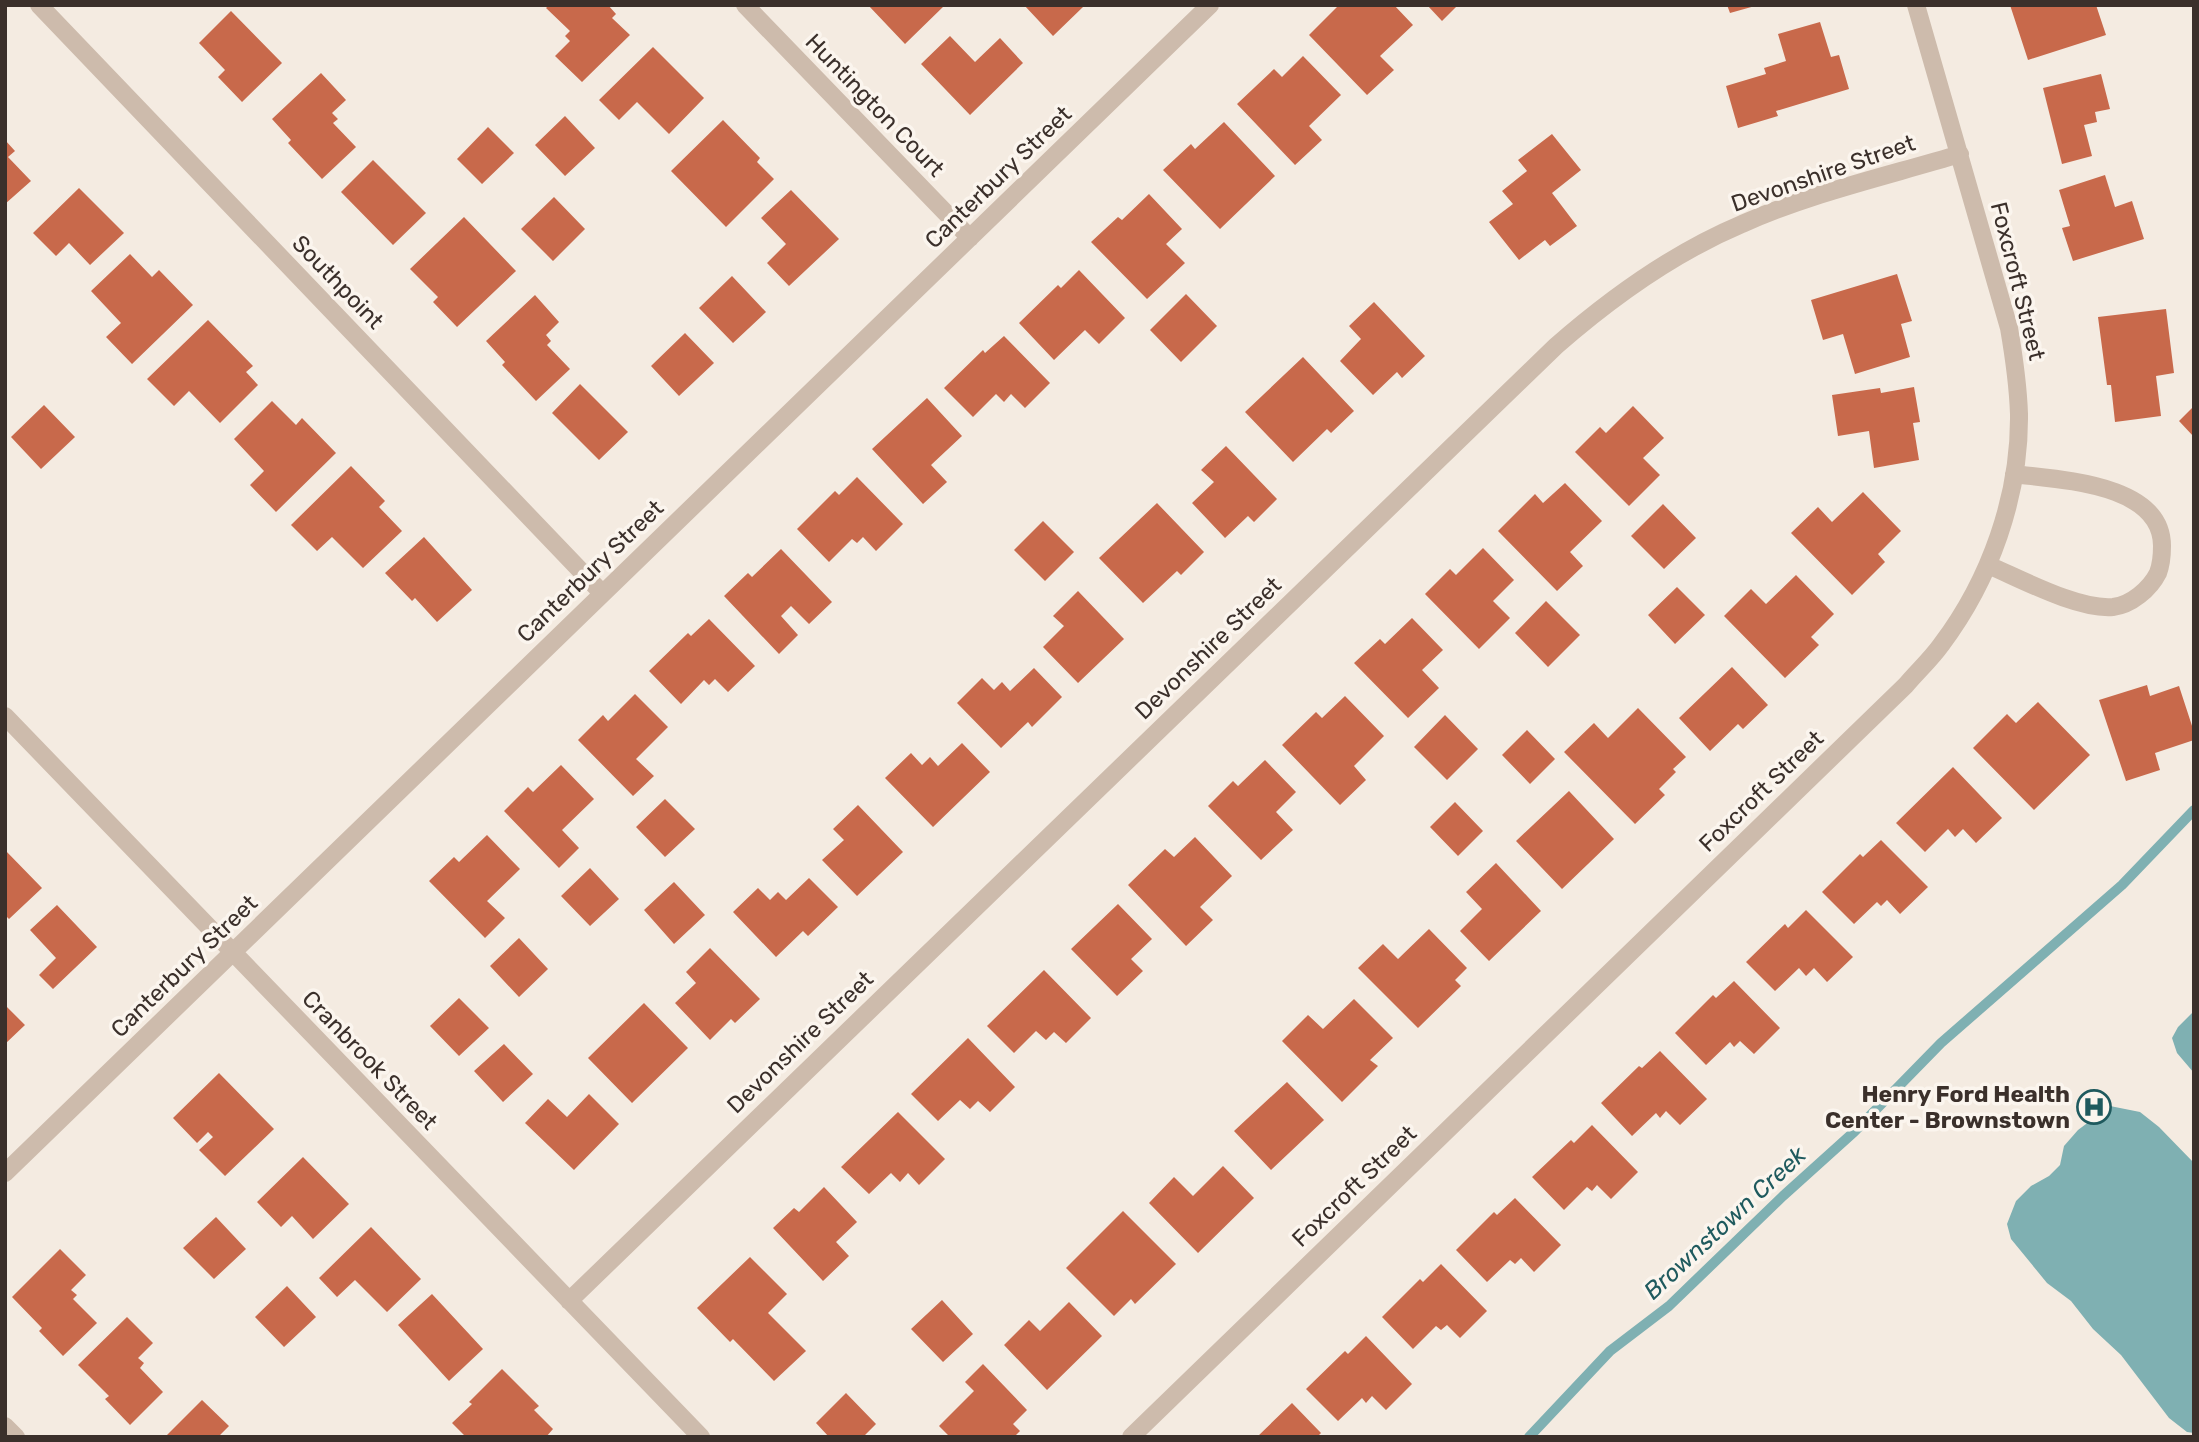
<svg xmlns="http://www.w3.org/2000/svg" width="2199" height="1442" font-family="Rubik,sans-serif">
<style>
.water{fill:#7fb0b2}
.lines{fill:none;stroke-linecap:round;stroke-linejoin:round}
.stream{stroke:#7fb0b2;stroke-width:10}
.building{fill:#c8694b}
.minor{stroke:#cdbbac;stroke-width:18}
.labels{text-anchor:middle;stroke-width:7;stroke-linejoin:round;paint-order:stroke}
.street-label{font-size:23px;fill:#3b302b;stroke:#fbf5ee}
.poi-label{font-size:23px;font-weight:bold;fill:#3b302b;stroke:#fbf5ee;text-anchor:end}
.water-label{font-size:24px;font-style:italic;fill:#1f5a5e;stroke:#fbf5ee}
</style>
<rect width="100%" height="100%" fill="#f4ebe1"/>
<path class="water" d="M2194 1011V1073L2177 1053 2172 1038 2178 1027Z
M2110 1106 2140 1112 2159 1127 2194 1163V1433L2187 1432 2169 1418 2121 1355 2093 1329 2071 1301 2047 1283 2011 1239 2007 1224 2016 1201 2031 1186 2049 1176 2060 1165 2064 1146 2078 1130Z"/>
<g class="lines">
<path class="stream" d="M1529 1437 1610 1351 1669 1306 1783 1196 1854 1132 1941 1043 2122 885 2194 810"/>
</g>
<path class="building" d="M549 5H608L616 14 612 18 630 35 582 82 555 56 570 41 565 36 570 31 546 8Z
M868 5H945L905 44Z
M1024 5H1081L1083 7 1053 36Z
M1339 5 1354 7 1394 5 1413 25 1380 56 1394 70 1367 95 1309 35Z
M1427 5H1458L1442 21Z
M1727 5H1755V6L1730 13Z
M2010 5H2096L2106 35 2028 60Z
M231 11 282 63 242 102 218 77 225 70 199 43Z
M1820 22 1831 57 1839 55 1849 89 1776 111 1778 116 1738 128 1726 86 1766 74 1764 68 1786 61 1778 34Z
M950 36 975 62 1000 38 1023 63 970 115 921 64Z
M653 47 704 98 669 134 637 102 619 120 599 100Z
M1303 56 1341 95 1309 126 1322 140 1295 165 1237 104 1274 69 1282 77Z
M321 73 346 100 332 113 338 119 333 123 356 147 322 179 288 143 291 140 272 119Z
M2101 74 2110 109 2095 112 2097 122 2084 125 2092 156 2062 164 2043 88Z
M565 116 595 148 565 176 535 145Z
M723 120 760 158 757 162 774 179 726 227 671 171Z
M1224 122 1275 176 1220 229 1163 170 1191 144 1195 149Z
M488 127 514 153 482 184 457 159Z
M1552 134 1581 170 1552 193 1577 226 1550 246 1545 240 1519 260 1489 222 1513 204 1502 191 1527 171 1518 160Z
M5 140 15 151 8 157 31 181 5 204Z
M373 160 426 213 393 245 341 192Z
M2105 175 2115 207 2132 201 2144 239 2073 261 2062 228 2070 226 2059 190Z
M79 188 124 233 90 265 69 243 56 256 33 233Z
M791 190 839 239 789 286 767 263 786 244 761 218Z
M1149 194 1182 229 1166 244 1185 263 1147 299 1091 242 1118 217 1122 220Z
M554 197 585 229 553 261 521 229Z
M464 217 516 271 457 327 433 302 438 297 410 269Z
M130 254 152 277 159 270 193 305 132 364 106 337 121 323 91 291Z
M1079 270 1125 318 1099 344 1085 330 1054 360 1019 323 1058 285 1061 288Z
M1897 274 1912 321 1901 324 1910 357 1855 374 1843 334 1823 340 1811 300Z
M732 276 766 312 733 343 699 308Z
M1186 294 1217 326 1181 362 1150 330Z
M535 295 559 322 546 335 551 341 547 345 570 369 536 401 502 365 505 362 486 341Z
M1374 302 1425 356 1402 378 1397 372 1373 395 1340 361 1361 339 1349 326Z
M2166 309 2174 373 2156 376 2161 416 2115 422 2111 385H2107L2098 317Z
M208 320 253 366 246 372 258 385 220 423 189 391 174 406 147 379Z
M685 333 714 363 679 396 651 366Z
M1004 336 1050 383 1025 408 1011 394 1004 402 996 394 973 417 944 388 983 350 985 353Z
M1303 357 1354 411 1331 433 1327 429 1293 462 1245 412Z
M580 384 628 432 599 460 552 413Z
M1914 387 1920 422 1913 423 1919 460 1874 468 1869 431 1838 436 1832 395 1880 388 1881 393Z
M927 398 962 436 931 465 947 482 923 504 872 449Z
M272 401 296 425 302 418 336 453 276 512 250 485 264 471 234 439Z
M44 405 75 437 41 469 11 437Z
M1633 406 1664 438 1643 458 1660 475 1629 506 1575 452 1600 427 1606 433Z
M2194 406V437L2179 421Z
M1226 446 1277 499 1254 522 1248 516 1225 538 1192 503 1214 482 1201 470Z
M351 466 385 501 379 507 402 531 363 568 332 537 317 551 291 525Z
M857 477 903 524 876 551 863 537 857 543 852 539 829 562 797 529 835 491 839 495Z
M1565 483 1602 521 1570 552 1583 566 1557 591 1498 531 1535 494 1543 503Z
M1863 492 1901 531 1878 554 1885 562 1852 595 1791 533 1818 507 1832 522Z
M1157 503 1204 552 1181 575 1177 571 1143 603 1099 558Z
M1663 504 1696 538 1664 569 1631 536Z
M1043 521 1074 552 1045 581 1014 550Z
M424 537 472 590 437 622 415 598 412 601 385 573Z
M1483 548 1514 580 1493 601 1510 618 1479 649 1425 594 1450 569 1456 575Z
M781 549 832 602 809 624 791 606 781 616 798 635 779 654 724 596 748 573 752 577Z
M1796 575 1834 614 1811 637 1819 645 1785 678 1724 616 1751 589 1766 604Z
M1677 587 1705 615 1675 644 1648 615Z
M1078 591 1124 639 1078 683 1043 647 1064 626 1053 616Z
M1546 601 1580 635 1548 667 1515 633Z
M1412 618 1443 650 1422 670 1439 688 1408 718 1354 663 1380 639 1385 644Z
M709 619 755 666 728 692 715 679 709 685 704 680 681 704 649 671 688 633 691 636Z
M1732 667 1768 705 1743 729 1738 724 1710 751 1679 718Z
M1034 668 1062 697 1032 727 1028 722 1001 748 957 703 982 678 994 690 1002 682 1010 691Z
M2147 685 2150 696 2179 686 2194 732V740L2155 753 2160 770 2126 781 2099 700Z
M635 694 668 727 636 759 654 776 633 796 578 740 603 715 608 721Z
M1345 696 1384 736 1354 766 1366 780 1340 805 1282 745 1316 712 1322 718Z
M2038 702 2090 755 2034 810 1973 748 2007 714 2016 723Z
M1638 708 1686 757 1673 769 1676 772 1659 789 1665 795 1635 824 1564 752 1594 723 1608 738Z
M1445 715 1478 749 1447 780 1414 747Z
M1527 730 1555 759 1530 784 1502 755Z
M962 743 990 772 933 827 885 778 911 753 922 765 930 757 938 766Z
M1265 760 1296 792 1276 812 1293 830 1261 860 1208 806 1233 781 1238 786Z
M561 765 594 799 562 830 579 848 559 868 504 811 528 787 533 792Z
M1953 767 2002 818 1976 843 1963 829 1955 837 1948 829 1925 852 1896 823Z
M1569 791 1614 839 1562 889 1516 841Z
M665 799 695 829 665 857 636 827Z
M1455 802 1483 831 1458 856 1430 827Z
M858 805 903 852 857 896 822 860 844 840 833 829Z
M487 835 520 869 487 901 505 918 485 938 429 881 454 857 459 862Z
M1195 837 1232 876 1200 907 1213 920 1186 946 1128 885 1165 849 1174 857Z
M1881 840 1928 887 1900 914 1887 900 1881 906 1877 902 1854 924 1822 892 1860 854 1863 857Z
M5 850 42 888 9 919 5 915Z
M1496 863 1541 911 1489 961 1460 931 1482 909 1466 892Z
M590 868 619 899 590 926 561 896Z
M809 878 838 907 808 936 803 931 776 957 733 912 758 888 770 900 778 892 786 900Z
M674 882 705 915 674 944 644 910Z
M1118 904 1152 939 1131 959 1143 971 1117 996 1071 949Z
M57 905 97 947 53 989 39 975 56 958 30 930Z
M1806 910 1853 957 1827 982 1814 968 1806 976 1799 968 1775 991 1746 962 1785 924 1788 928Z
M1429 929 1467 968 1455 980 1461 986 1418 1028 1358 968 1383 944 1398 959Z
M519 938 548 969 519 997 490 966Z
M710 948 760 999 735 1023 731 1019 710 1040 675 1003 696 983 686 972Z
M1044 970 1091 1018 1066 1043 1054 1032 1046 1040 1036 1031 1014 1053 987 1026Z
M1734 981 1780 1028 1754 1054 1740 1041 1734 1047 1730 1042 1706 1065 1675 1033 1713 995 1716 998Z
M459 998 489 1028 459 1056 430 1026Z
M1354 999 1393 1038 1370 1060 1378 1066 1342 1102 1282 1041 1308 1015 1323 1029Z
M644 1003 688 1048 632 1103 588 1058Z
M5 1005 25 1025 5 1044Z
M968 1038 1015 1087 990 1112 978 1101 970 1109 960 1100 938 1121 911 1094Z
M504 1044 533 1074 503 1102 474 1071Z
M1660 1051 1707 1099 1680 1125 1666 1111 1660 1118 1656 1113 1632 1136 1601 1103 1639 1066 1642 1068Z
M219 1073 274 1129 225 1176 199 1150 213 1137 208 1132 197 1143 173 1118Z
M1287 1082 1324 1120 1271 1170 1234 1131Z
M589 1094 619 1124 574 1170 525 1123 548 1099 567 1117Z
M898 1112 945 1159 919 1185 908 1173 900 1182 891 1173 869 1194 841 1167Z
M1592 1125 1638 1172 1611 1199 1597 1185 1592 1191 1587 1187 1564 1210 1532 1177 1571 1140 1574 1143Z
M303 1157 349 1204 313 1239 292 1216 281 1227 257 1202Z
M1223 1166 1254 1198 1198 1253 1149 1203 1174 1177 1193 1196Z
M824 1187 857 1222 836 1242 849 1256 823 1281 773 1228 794 1208 799 1212Z
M1515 1198 1561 1245 1534 1272 1521 1258 1515 1264 1510 1260 1487 1282 1456 1250 1494 1212 1497 1215Z
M1123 1211 1176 1264 1135 1304 1131 1299 1114 1316 1066 1268Z
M216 1217 246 1249 214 1279 183 1248Z
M371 1227 421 1279 387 1312 355 1280 337 1297 319 1278Z
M60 1249 86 1275 71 1290 77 1295 73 1299 97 1323 63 1356 39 1331 42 1328 12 1297Z
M750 1257 787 1294 768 1313 806 1351 774 1381 733 1339 730 1342 697 1308Z
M1441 1264 1487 1311 1460 1338 1447 1325 1441 1330 1436 1326 1413 1349 1382 1317 1420 1279 1423 1282Z
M287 1286 316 1317 284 1347 255 1317Z
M432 1294 483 1349 449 1381 398 1325Z
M942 1300 973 1334 943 1362 911 1329Z
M1069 1302 1102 1336 1047 1390 1004 1345 1029 1320 1040 1331Z
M127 1317 153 1343 138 1358 144 1363 140 1368 163 1392 130 1425 105 1399 109 1396 78 1365Z
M1366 1336 1412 1384 1386 1410 1372 1396 1366 1403 1362 1398 1338 1421 1306 1389 1345 1351 1348 1354Z
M983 1364 1027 1410 1013 1424 1020 1431 1014 1437H950L939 1426 974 1391 965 1382Z
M502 1369 539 1406 534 1410 553 1429 546 1437H466L452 1423 472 1404 469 1402Z
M846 1393 876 1424 863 1437H829L816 1423Z
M202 1400 229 1426 218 1437H165Z
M1292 1403 1321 1433 1317 1437H1257Z"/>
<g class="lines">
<path class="minor" d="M39 5 602 593
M745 5 970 238
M1988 565C2021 579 2078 610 2113 607 2131 605 2150 589 2158 573 2161 565 2162 554 2162 546 2162 483 2059 480 2014 474
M5 716 701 1437
M5 1173 1210 5
M569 1301 1556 346C1612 297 1673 253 1742 224 1811 193 1887 176 1960 154
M5 1426 16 1437
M1131 1437 1906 685C1917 672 1931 659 1941 645 1990 580 2020 496 2019 414 2018 385 2014 357 2009 328L1916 5"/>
</g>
<defs>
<g id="hospital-ring" transform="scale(1.75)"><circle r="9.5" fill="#fbf5ee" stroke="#1f5a5e" stroke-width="1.5"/><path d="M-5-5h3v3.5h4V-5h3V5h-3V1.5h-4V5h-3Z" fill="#1f5a5e"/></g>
</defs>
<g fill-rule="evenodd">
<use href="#hospital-ring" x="2094" y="1107"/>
</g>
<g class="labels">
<g class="street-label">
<text transform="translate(875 105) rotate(46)" y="8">Huntington Court</text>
<text transform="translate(1823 173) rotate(-19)" y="8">Devonshire Street</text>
<text transform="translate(998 177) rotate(-44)" y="8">Canterbury Street</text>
<text transform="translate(2018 281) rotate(76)" y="8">Foxcroft Street</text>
<text transform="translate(338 282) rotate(46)" y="8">Southpoint</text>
<text transform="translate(590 571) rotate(-44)" y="8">Canterbury Street</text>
<text transform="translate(1208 648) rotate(-44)" y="8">Devonshire Street</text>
<text transform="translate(1761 791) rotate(-44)" y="8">Foxcroft Street</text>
<text transform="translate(184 966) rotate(-44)" y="8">Canterbury Street</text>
<text transform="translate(800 1042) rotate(-44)" y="8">Devonshire Street</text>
<text transform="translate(370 1060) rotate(46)" y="8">Cranbrook Street</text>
<text transform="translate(1354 1186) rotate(-44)" y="8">Foxcroft Street</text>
</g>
<g class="poi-label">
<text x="2070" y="1102">Henry Ford Health<tspan x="2070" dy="26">Center - Brownstown</tspan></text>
</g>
<g class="water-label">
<text transform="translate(1725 1223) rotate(-43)" y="8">Brownstown Creek</text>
</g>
</g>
<rect width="2199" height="1442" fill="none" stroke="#3b302b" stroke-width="14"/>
</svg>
